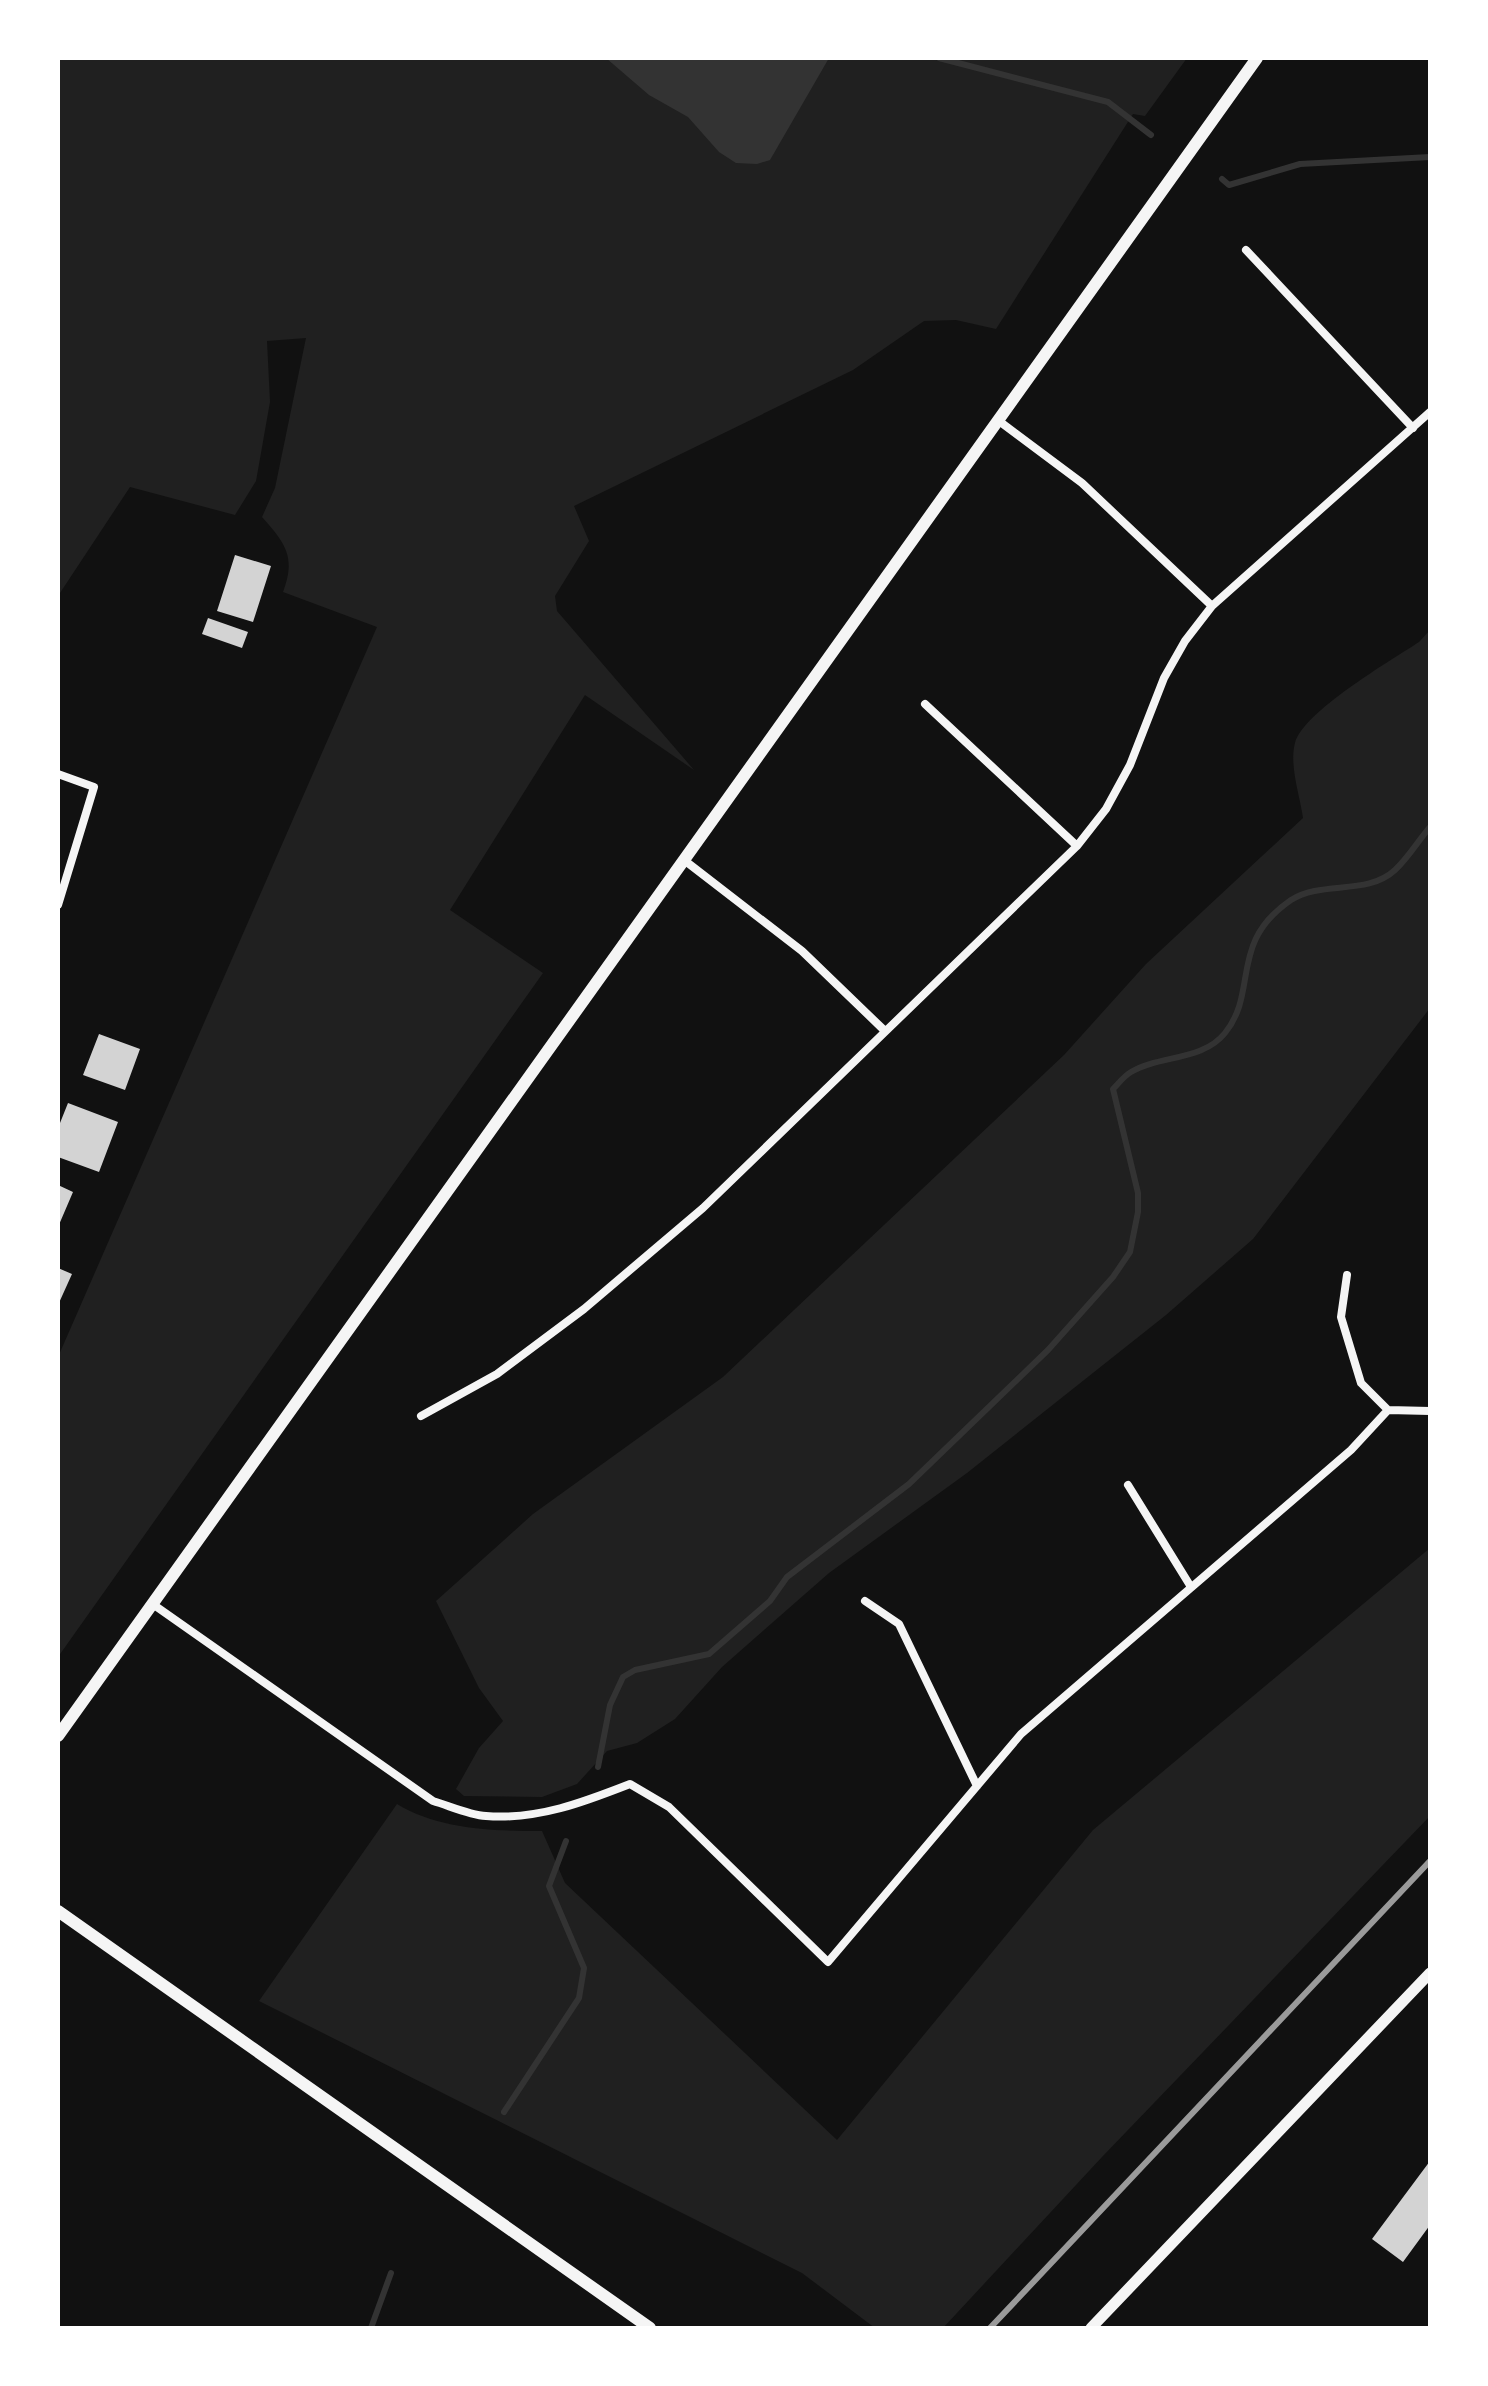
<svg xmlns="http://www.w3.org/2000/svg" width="1488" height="2386" font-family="Roboto,sans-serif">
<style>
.green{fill:#202020}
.water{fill:#333}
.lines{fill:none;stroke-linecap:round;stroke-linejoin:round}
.stream{stroke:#333;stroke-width:6}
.building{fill:#d3d3d3}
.minor{stroke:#f5f5f5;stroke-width:8}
.tertiary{stroke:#f5f5f5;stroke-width:11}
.secondary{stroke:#f5f5f5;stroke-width:12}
.rail{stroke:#9a9a9a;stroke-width:6}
</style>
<rect width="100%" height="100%" fill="#111"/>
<path class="green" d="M58 58H1187L1145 116 1133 114 996 329 956 320 924 321 853 370 574 506 589 541 555 596 557 611 694 770 585 695 450 910 543 973 58 1657V1357L377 627 283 592C296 557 286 544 262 517L275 488 306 338 267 341 270 402 256 481 235 515 130 487 58 596Z
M1430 630V1008L1253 1239 1166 1315 967 1473 829 1573 722 1667 675 1719 637 1743 607 1751 577 1784 542 1797 464 1796 456 1789 479 1748 503 1721 479 1688 436 1601 533 1514 723 1377 1064 1055 1146 964 1303 818C1300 796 1289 765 1295 743 1303 712 1390 661 1419 642Z
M1430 1548V1816L1102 2157 943 2328H875L802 2273 259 2001 397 1804C440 1830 494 1831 542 1831L565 1883 837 2140 1093 1830Z"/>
<path class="water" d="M606 58H829L770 160 757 164 736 163 719 152 688 117 649 95Z"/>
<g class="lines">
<path class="stream" d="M939 58 1108 102 1151 135
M1222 179 1229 185 1300 164 1430 157
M598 1767 610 1705 623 1677 635 1670 709 1654 770 1601 787 1577 909 1484 1048 1350 1113 1277 1130 1252 1138 1212V1193L1113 1089C1118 1084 1124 1076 1131 1072 1159 1055 1203 1061 1225 1033 1259 991 1228 943 1291 900 1322 880 1367 896 1395 870 1408 858 1418 841 1430 827
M504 2112 579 1998 584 1968 549 1886 566 1841
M371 2328 391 2273"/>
</g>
<path class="building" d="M235 555 271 566 253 622 217 611Z
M208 618 248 632 242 648 202 634Z
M99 1034 140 1049 125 1090 83 1075Z
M68 1103 118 1122 99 1172 58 1157V1128Z
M58 1185 73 1192 58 1227Z
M58 1268 72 1274 58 1305Z
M1430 2161V2225L1403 2262 1372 2239Z"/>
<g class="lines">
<path class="minor" d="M1246 250 1413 428
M999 421 1082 483 1212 606
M925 704 1077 846
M58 774 94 787 58 905
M684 860 802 951 885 1031
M1347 1275 1341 1317 1361 1383 1388 1410
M421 1416 497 1374 584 1309 703 1208 1077 846 1106 809 1130 765 1164 678 1185 641 1212 606 1430 412
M1128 1485 1191 1587
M865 1601 899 1624 977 1786
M154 1605 433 1801C450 1806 469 1815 486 1816 538 1820 584 1802 630 1784L669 1807 828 1962 1021 1734 1351 1450 1388 1410 1430 1411"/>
<path class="tertiary" d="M1091 2328 1430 1973"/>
<path class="secondary" d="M58 1736 1257 58
M58 1911 650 2328"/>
<path class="rail" d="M990 2328 1430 1861"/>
</g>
<rect width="1488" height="2386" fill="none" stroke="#ffffff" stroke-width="120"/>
</svg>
